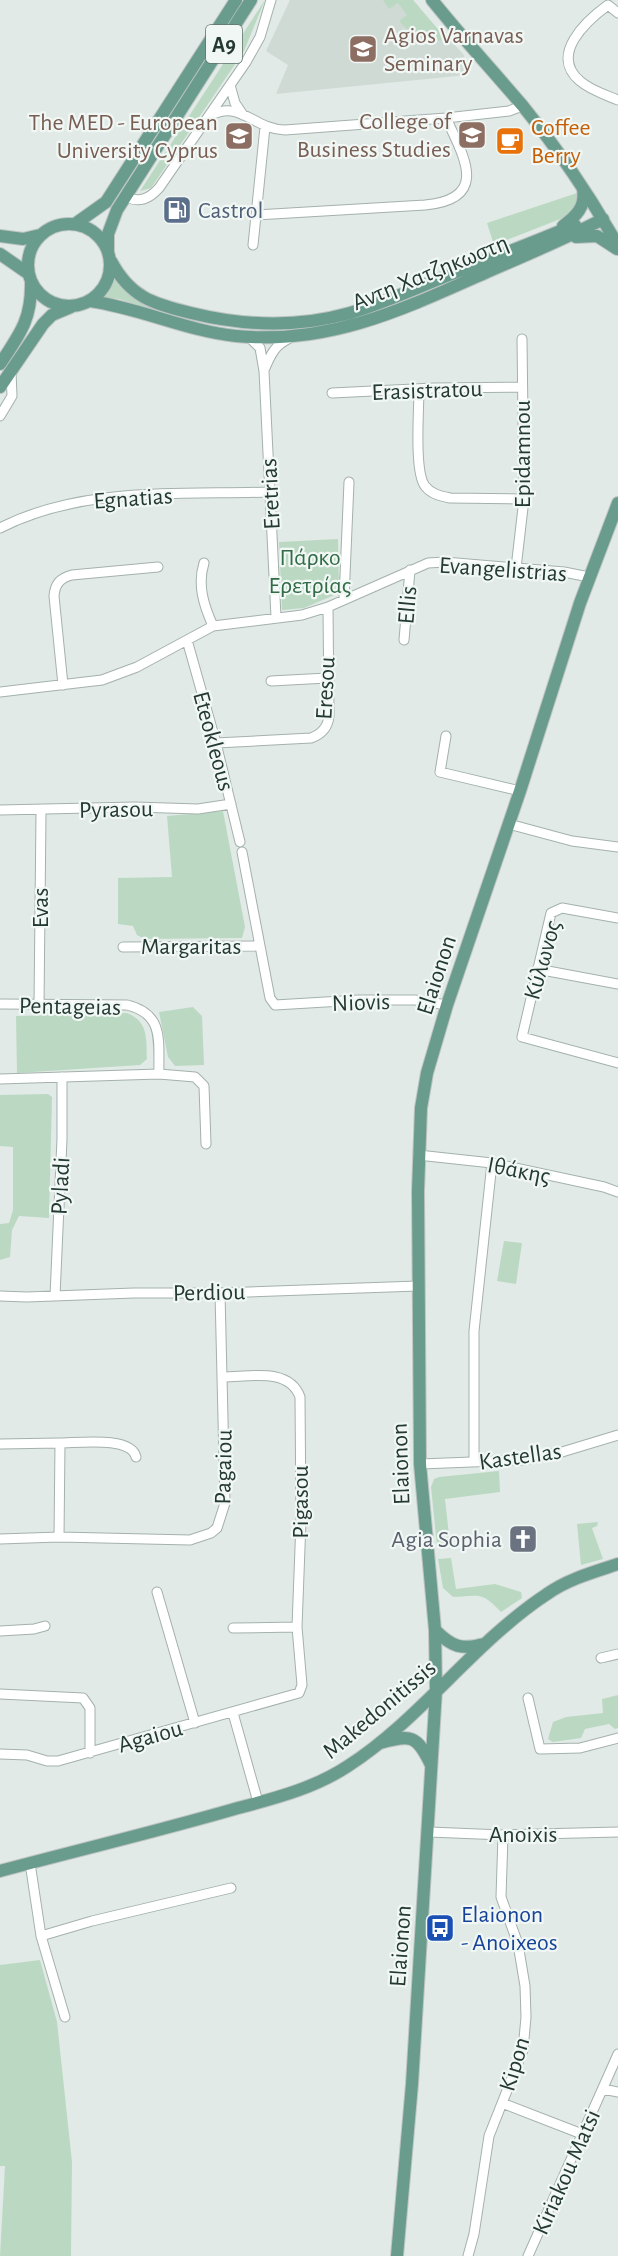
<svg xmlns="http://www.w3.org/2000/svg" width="618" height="2256" font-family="'Alegreya Sans',sans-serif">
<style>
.built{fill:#cfdad5}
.green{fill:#bbd9c2}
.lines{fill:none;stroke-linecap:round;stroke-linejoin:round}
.minor-casing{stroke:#a4b1ac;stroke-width:11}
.major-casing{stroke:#bdc4c2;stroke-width:14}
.minor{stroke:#fff;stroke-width:9}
.major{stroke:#699c8d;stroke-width:12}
.labels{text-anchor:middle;stroke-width:4.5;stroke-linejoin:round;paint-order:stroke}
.shield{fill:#f1f7f4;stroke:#61726c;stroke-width:1.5}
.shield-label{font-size:22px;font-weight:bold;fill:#233932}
.education-label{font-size:24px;fill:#785e54;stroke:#f1f7f4;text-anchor:end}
.food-label{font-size:24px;fill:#c56008;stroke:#f1f7f4;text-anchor:start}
.service-label{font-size:24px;fill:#4e5e75;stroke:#f1f7f4;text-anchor:start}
.street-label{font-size:24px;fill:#233932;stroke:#f1f7f4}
.park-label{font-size:24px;fill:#316c46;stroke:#f1f7f4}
.worship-label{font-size:24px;fill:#5b616d;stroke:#f1f7f4;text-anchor:end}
.transit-label{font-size:24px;fill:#164399;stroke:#f1f7f4;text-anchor:start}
</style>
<rect width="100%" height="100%" fill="#e1eae6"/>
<path class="built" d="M290 0H413L447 40 453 43 464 55 467 75 276 94 288 65 266 51Z"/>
<path class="green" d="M265 0 244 51 151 188 140 191Z
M383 0H413L447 40C426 42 413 37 399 21L407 15 398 3 389 9Z
M577 193 579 202 568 216 494 245 487 223Z
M115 276C131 302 162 307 189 316L188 320 119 299 101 297 113 284Z
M338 539 339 593 304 608 282 610 279 542Z
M223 811 245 927 242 938 145 939 137 935 133 926 118 924V878L172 877 167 816Z
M193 1007 202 1016 204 1065 175 1066 168 1057 159 1012Z
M127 1013C149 1022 146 1039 147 1059L140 1065 17 1073 16 1016Z
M48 1094 52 1097 49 1218 19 1216 12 1230 10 1257 0 1260V1224L9 1223 13 1210V1147L0 1146V1095Z
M504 1241 522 1243 516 1284 497 1281Z
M499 1471 500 1492 445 1499 450 1544 437 1546 431 1487 434 1479 439 1477Z
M598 1522 597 1526 592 1528 603 1559 581 1565 577 1524Z
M451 1558 456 1589 495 1584 521 1592 522 1598 501 1612C481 1591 480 1596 453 1597L443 1588 438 1559Z
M618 1695V1728L615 1729 609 1724 585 1729 581 1738 553 1742 548 1739 553 1722 566 1717 603 1713 602 1699Z
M40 1960 57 2022 72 2162 71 2256H0L5 2166H0V1965Z"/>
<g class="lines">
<g class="minor-casing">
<path id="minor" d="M618 13 608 5C586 21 549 55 580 81 590 90 606 95 618 100
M230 85 235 103 243 115
M211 115C241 100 253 129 285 130L446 118 509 111 522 106
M125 197C140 203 149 199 159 188L246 62 260 37 271 0
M256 215 425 205C490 199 464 157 446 118
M253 245 265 127
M248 336 260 348 264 371 276 617
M265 368C271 354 275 345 290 338
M419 389C419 409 414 472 425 486 431 494 440 496 450 498L524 499
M332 393 434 388 522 387
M0 416 12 396 11 372
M0 528C82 486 180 495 270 492
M204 563C197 585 204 606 213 626
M516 568 524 499 522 339
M344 599 349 482
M187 640 216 743 240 842
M404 640 410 570
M271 681 327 678
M63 685 54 596C55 584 60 578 72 575L158 567
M0 692 102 680 137 667 213 626 302 615 328 607 428 563 445 562 564 572 589 577
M446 736 440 772 520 791
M216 743 311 738C322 734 328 727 329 716L328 607
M0 810 135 807 198 809 231 804
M509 824 572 841 618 847
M242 852 270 998 275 1005 359 1000H415L447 1005
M618 918 562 908 551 913 522 1037 618 1063
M123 947 259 946
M537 969 618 984
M0 1004 127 1005C165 1014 158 1042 159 1074
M39 1006 41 811
M0 1079 159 1074 195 1077 204 1086 206 1144
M418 1155 492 1163 604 1187 618 1192
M0 1296 27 1297 134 1293H220L418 1286
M55 1296 62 1139V1077
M60 1443C78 1443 131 1436 136 1457
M0 1444 60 1443 59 1537
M474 1462V1331L492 1163
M420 1464 523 1460 562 1452 618 1435
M0 1539 59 1537 190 1540 211 1533 217 1528 225 1503 220 1293
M157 1592 195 1723
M233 1628 297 1627
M0 1631 34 1629 45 1626
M601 1658 618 1654
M0 1694 83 1698 90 1708V1753
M528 1698 540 1749 580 1748 618 1738
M233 1713 258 1802
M0 1754 27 1755 47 1761H58L299 1693 302 1685 297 1627 301 1521 300 1397C289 1367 249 1377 223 1377
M429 1832 503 1835 618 1832
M30 1863 41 1936 65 2017
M41 1936 92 1921 231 1888
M603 2089 618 2092
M502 2103 582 2134
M468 2256 474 2234 489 2136 523 2050 526 2017 525 1986 518 1944 501 1897 503 1835
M528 2256 618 2054"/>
</g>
<g class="major-casing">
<path id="major" d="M432 0C461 36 492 70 522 105 558 149 590 196 618 246
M28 265a41 41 0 1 1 82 0a41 41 0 1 1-82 0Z
M75 224 106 202 236 0
M563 226C576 216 586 207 583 189
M0 236 23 239 40 235
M576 237 597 236 617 249
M108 250V234L117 210 251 0
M0 254 29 274
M111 261C130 297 153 304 191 313 244 326 297 328 350 313 384 303 418 287 452 274 493 258 534 242 575 225
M90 301C140 308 187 331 236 336 329 345 404 309 487 272 526 255 565 239 603 219
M0 364C20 334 32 319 31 281
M0 387 43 324 52 315 71 307
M435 1630C452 1647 461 1650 484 1644
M380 1743C411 1734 417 1735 431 1765
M0 1871C75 1851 150 1833 224 1812 267 1800 310 1791 348 1766 421 1719 474 1642 547 1594 568 1579 594 1572 618 1564
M397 2256 412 2084 436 1690 435 1630 420 1464 418 1191 421 1108 427 1073 447 1005 520 791 580 603 618 503"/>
</g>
<use href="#minor" class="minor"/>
<use href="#major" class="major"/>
</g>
<defs>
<g id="university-square" transform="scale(1.5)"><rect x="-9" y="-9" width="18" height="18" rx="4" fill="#8d6e63" stroke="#f1f7f4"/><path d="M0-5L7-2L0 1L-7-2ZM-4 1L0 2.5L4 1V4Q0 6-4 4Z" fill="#fff"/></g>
<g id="cafe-square" transform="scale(1.5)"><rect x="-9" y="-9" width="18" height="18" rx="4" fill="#e8710a" stroke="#f1f7f4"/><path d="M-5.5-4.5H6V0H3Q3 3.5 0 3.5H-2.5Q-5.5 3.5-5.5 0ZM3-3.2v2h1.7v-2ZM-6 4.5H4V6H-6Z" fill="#fff"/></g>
<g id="fuel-square" transform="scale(1.5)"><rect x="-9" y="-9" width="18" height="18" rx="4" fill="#5c6f8a" stroke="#f1f7f4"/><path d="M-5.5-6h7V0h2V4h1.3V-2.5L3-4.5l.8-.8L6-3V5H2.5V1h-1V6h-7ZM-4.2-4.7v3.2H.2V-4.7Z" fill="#fff"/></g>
<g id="church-square" transform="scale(1.5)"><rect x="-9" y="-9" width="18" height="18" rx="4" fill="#6b7280" stroke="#f1f7f4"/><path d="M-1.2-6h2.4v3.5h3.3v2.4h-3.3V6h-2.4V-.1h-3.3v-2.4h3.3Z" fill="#fff"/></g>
<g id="bus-square" transform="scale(1.5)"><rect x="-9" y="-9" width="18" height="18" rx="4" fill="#1a4fb4" stroke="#f1f7f4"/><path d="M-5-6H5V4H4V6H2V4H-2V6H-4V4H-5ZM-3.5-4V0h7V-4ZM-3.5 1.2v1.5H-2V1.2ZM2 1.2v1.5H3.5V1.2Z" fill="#fff"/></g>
</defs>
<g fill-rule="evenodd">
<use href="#university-square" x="363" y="49"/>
<use href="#university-square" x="472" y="135"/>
<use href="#university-square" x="239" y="136"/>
<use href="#cafe-square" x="510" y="141"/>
<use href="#fuel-square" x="177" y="210"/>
<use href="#church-square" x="523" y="1539"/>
<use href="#bus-square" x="440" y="1928"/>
</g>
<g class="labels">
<rect class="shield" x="206" y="25" width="36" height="38" rx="4.5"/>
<g class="shield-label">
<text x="224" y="52">A9</text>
</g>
<g class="education-label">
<text x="384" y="43" text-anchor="start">Agios Varnavas<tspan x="384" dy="28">Seminary</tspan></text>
<text x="451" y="129">College of<tspan x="451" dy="28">Business Studies</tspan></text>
<text x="218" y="130">The MED - European<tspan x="218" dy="28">University Cyprus</tspan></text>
</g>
<g class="food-label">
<text x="531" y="135">Coffee<tspan x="531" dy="28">Berry</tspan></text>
</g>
<g class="service-label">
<text x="198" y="218">Castrol</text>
</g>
<g class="street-label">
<text transform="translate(430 272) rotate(-22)" y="8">Αντη Χατζηκωστη</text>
<text transform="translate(427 390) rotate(-2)" y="8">Erasistratou</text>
<text transform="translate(522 454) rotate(-90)" y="8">Epidamnou</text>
<text transform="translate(270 494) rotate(-93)" y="8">Eretrias</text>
<text transform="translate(133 498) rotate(-4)" y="8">Egnatias</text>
<text transform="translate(503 569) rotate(4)" y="8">Evangelistrias</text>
<text transform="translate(407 605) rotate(-85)" y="8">Ellis</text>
<text transform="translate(325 688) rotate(-87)" y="8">Eresou</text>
<text transform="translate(214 741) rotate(75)" y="8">Eteokleous</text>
<text transform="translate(116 809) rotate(-1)" y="8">Pyrasou</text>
<text transform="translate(40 908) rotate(-90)" y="8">Evas</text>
<text x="191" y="954">Margaritas</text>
<text transform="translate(542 960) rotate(-74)" y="8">Κύλωνος</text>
<text transform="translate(436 975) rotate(-72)" y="8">Elaionon</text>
<text transform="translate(361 1002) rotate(-2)" y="8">Niovis</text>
<text transform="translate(70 1006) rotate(1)" y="8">Pentageias</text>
<text transform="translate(519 1170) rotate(11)" y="8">Ιθάκης</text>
<text transform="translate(60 1186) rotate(-87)" y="8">Pyladi</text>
<text transform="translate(209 1292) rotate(-1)" y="8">Perdiou</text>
<text transform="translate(520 1456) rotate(-8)" y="8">Kastellas</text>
<text transform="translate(400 1464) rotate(-92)" y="8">Elaionon</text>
<text transform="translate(223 1467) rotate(-89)" y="8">Pagaiou</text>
<text transform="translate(300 1502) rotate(-90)" y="8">Pigasou</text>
<text transform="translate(379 1709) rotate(-40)" y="8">Makedonitissis</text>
<text transform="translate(150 1736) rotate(-16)" y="8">Agaiou</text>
<text x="523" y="1842">Anoixis</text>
<text transform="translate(400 1946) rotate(-86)" y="8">Elaionon</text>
<text transform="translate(514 2064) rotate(-73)" y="8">Kipon</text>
<text transform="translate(566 2172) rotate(-66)" y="8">Kiriakou Matsi</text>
</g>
<g class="park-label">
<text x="310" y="565">Πάρκο<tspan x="310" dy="28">Ερετρίας</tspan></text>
</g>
<g class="worship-label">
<text x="502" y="1547">Agia Sophia</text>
</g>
<g class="transit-label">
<text x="461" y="1922">Elaionon<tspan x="461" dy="28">- Anoixeos</tspan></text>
</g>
</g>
</svg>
